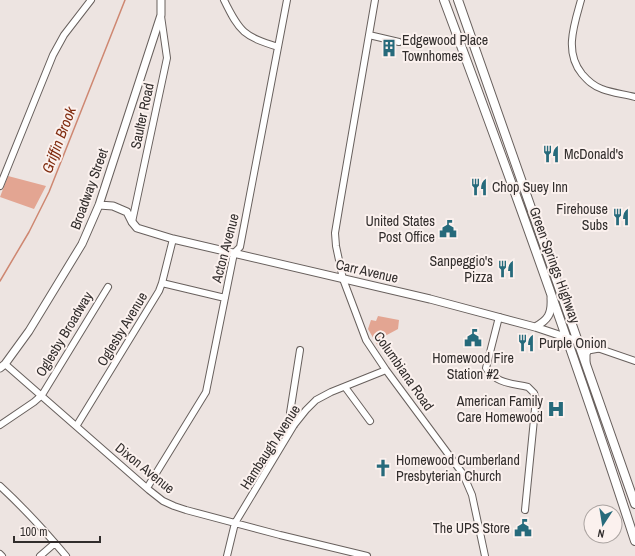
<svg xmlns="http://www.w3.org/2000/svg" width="635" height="556" font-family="'Archivo Narrow',sans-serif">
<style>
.green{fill:#e3a592}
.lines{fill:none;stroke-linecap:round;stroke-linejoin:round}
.stream{stroke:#ce8771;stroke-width:1.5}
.minor-casing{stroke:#68605d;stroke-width:8}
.tertiary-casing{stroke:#68605d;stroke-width:9}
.secondary-casing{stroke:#68605d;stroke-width:10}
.minor{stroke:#fff;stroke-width:6}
.tertiary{stroke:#fff;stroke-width:7}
.secondary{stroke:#fff;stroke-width:8}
.labels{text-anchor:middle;stroke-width:4;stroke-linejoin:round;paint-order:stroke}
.poi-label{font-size:14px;fill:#312d2c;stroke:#fbf1ee;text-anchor:start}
.street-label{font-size:14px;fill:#312d2c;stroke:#fbf1ee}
.water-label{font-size:15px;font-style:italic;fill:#802c0f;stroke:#fbf1ee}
</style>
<rect width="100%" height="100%" fill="#ede4e1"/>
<path class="green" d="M8 176 46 186 34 209 0 197Z
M378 316 399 320 398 329 385 336 387 342 392 344V349H385L380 346 379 348 368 329 371 320 376 321Z"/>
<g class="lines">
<path class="stream" d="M0 281 29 232 49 192 125 0"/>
<g class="minor-casing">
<path id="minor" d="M224 0C240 33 244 36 278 47
M375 0 340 203 335 233 336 246 343 279 366 340 386 370 463 474 472 495 485 556
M581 0C574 25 564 52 582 74 588 81 593 86 602 89 612 93 624 94 635 97
M369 35 399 42
M0 186 53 55 64 35 91 0
M132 222 167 58 161 16
M162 283 225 298
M499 317 486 368C497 384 511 383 528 387L534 393 536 399 525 510
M577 341 635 361
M5 364 149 490 163 501 174 506 186 510 280 535 367 556
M345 387 370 421
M0 425 34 402 42 395 108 287
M77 425 159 291 162 283 173 239
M294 425 290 413 300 350
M0 486C25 509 45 531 66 556
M147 488 206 392 234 253 240 247 287 0
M0 554 2 556
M40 556 55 543
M227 556 235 523 294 425 306 410 316 400 331 392 386 370"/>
</g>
<g class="tertiary-casing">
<path id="tertiary" d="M99 205 113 206 127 212 132 222 137 228 173 239 430 299 535 327 577 341
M535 327C548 320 552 314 551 298
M586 362V354L588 350 599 348
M0 368 5 364 29 331 82 244 99 205 161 15V0"/>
</g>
<g class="secondary-casing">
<path id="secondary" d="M444 0C511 179 576 359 635 541
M458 0 635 504"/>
</g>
<use href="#minor" class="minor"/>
<use href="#tertiary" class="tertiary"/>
<use href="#secondary" class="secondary"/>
</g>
<defs>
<g id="building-bare" transform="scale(1.38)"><path d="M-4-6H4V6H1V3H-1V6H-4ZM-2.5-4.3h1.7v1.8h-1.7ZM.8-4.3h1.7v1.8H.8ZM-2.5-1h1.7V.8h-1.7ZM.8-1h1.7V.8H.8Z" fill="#266a7b" stroke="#fbf1ee" stroke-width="2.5" paint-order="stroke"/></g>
<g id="restaurant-bare" transform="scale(1.38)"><path d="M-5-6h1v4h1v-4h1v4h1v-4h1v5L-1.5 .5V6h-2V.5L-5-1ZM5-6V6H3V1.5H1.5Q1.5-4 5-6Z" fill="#266a7b" stroke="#fbf1ee" stroke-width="2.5" paint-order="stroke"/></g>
<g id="civic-bare" transform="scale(1.38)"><path d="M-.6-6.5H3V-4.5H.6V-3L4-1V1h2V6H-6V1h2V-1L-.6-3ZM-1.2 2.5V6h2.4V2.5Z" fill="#266a7b" stroke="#fbf1ee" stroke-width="2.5" paint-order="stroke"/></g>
<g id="hospital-bare" transform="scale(1.38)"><path d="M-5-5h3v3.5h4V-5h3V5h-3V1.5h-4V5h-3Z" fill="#266a7b" stroke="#fbf1ee" stroke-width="2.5" paint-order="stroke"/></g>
<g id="church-bare" transform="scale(1.38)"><path d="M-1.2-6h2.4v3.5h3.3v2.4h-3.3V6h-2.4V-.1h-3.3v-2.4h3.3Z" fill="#266a7b" stroke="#fbf1ee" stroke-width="2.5" paint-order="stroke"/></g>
</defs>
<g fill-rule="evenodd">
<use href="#building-bare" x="389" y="48"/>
<use href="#restaurant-bare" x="551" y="154"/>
<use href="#restaurant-bare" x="479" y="187"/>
<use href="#restaurant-bare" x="621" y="217"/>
<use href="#civic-bare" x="448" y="229"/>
<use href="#restaurant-bare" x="506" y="269"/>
<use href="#civic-bare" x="473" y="338"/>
<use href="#restaurant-bare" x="526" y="343"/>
<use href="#hospital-bare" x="556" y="409"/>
<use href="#church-bare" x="383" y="468"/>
<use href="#civic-bare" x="523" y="528"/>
</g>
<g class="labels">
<g class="poi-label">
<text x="402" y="45">Edgewood Place<tspan x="402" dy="16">Townhomes</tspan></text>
<text x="564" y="159">McDonald's</text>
<text x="492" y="192">Chop Suey Inn</text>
<text x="608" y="214" text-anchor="end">Firehouse<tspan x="608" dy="16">Subs</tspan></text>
<text x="435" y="226" text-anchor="end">United States<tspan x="435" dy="16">Post Office</tspan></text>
<text x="493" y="266" text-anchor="end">Sanpeggio's<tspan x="493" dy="16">Pizza</tspan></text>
<text x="539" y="348">Purple Onion</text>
<text x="473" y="363" text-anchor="middle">Homewood Fire<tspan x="473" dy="16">Station #2</tspan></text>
<text x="543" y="406" text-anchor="end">American Family<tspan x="543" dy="16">Care Homewood</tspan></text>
<text x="396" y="465">Homewood Cumberland<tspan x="396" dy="16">Presbyterian Church</tspan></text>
<text x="510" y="533" text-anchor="end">The UPS Store</text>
</g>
<g class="street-label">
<text transform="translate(142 116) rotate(-78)" y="5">Saulter Road</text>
<text transform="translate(89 189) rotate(-70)" y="5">Broadway Street</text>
<text transform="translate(225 248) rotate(-75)" y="5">Acton Avenue</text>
<text transform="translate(555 265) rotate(70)" y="5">Green Springs Highway</text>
<text transform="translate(367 271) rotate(13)" y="5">Carr Avenue</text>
<text transform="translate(122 329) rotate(-59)" y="5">Oglesby Avenue</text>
<text transform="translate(64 334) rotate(-59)" y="5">Oglesby Broadway</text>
<text transform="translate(404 371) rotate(55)" y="5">Columbiana Road</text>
<text transform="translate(270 447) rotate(-57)" y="5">Hambaugh Avenue</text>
<text transform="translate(145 468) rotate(39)" y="5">Dixon Avenue</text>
</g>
<g class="water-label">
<text transform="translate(59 140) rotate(-69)" y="5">Griffin Brook</text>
</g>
</g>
<g transform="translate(603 524) rotate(192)"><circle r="19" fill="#fbf1ee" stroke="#aaa3a0"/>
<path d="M0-3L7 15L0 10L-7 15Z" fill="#266a7b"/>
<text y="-6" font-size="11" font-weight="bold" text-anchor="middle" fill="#312d2c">N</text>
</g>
<path d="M14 536v6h86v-6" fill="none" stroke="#312d2c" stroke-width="2"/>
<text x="20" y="536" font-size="12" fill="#312d2c" stroke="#fbf1ee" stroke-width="3" paint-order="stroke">100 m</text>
</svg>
